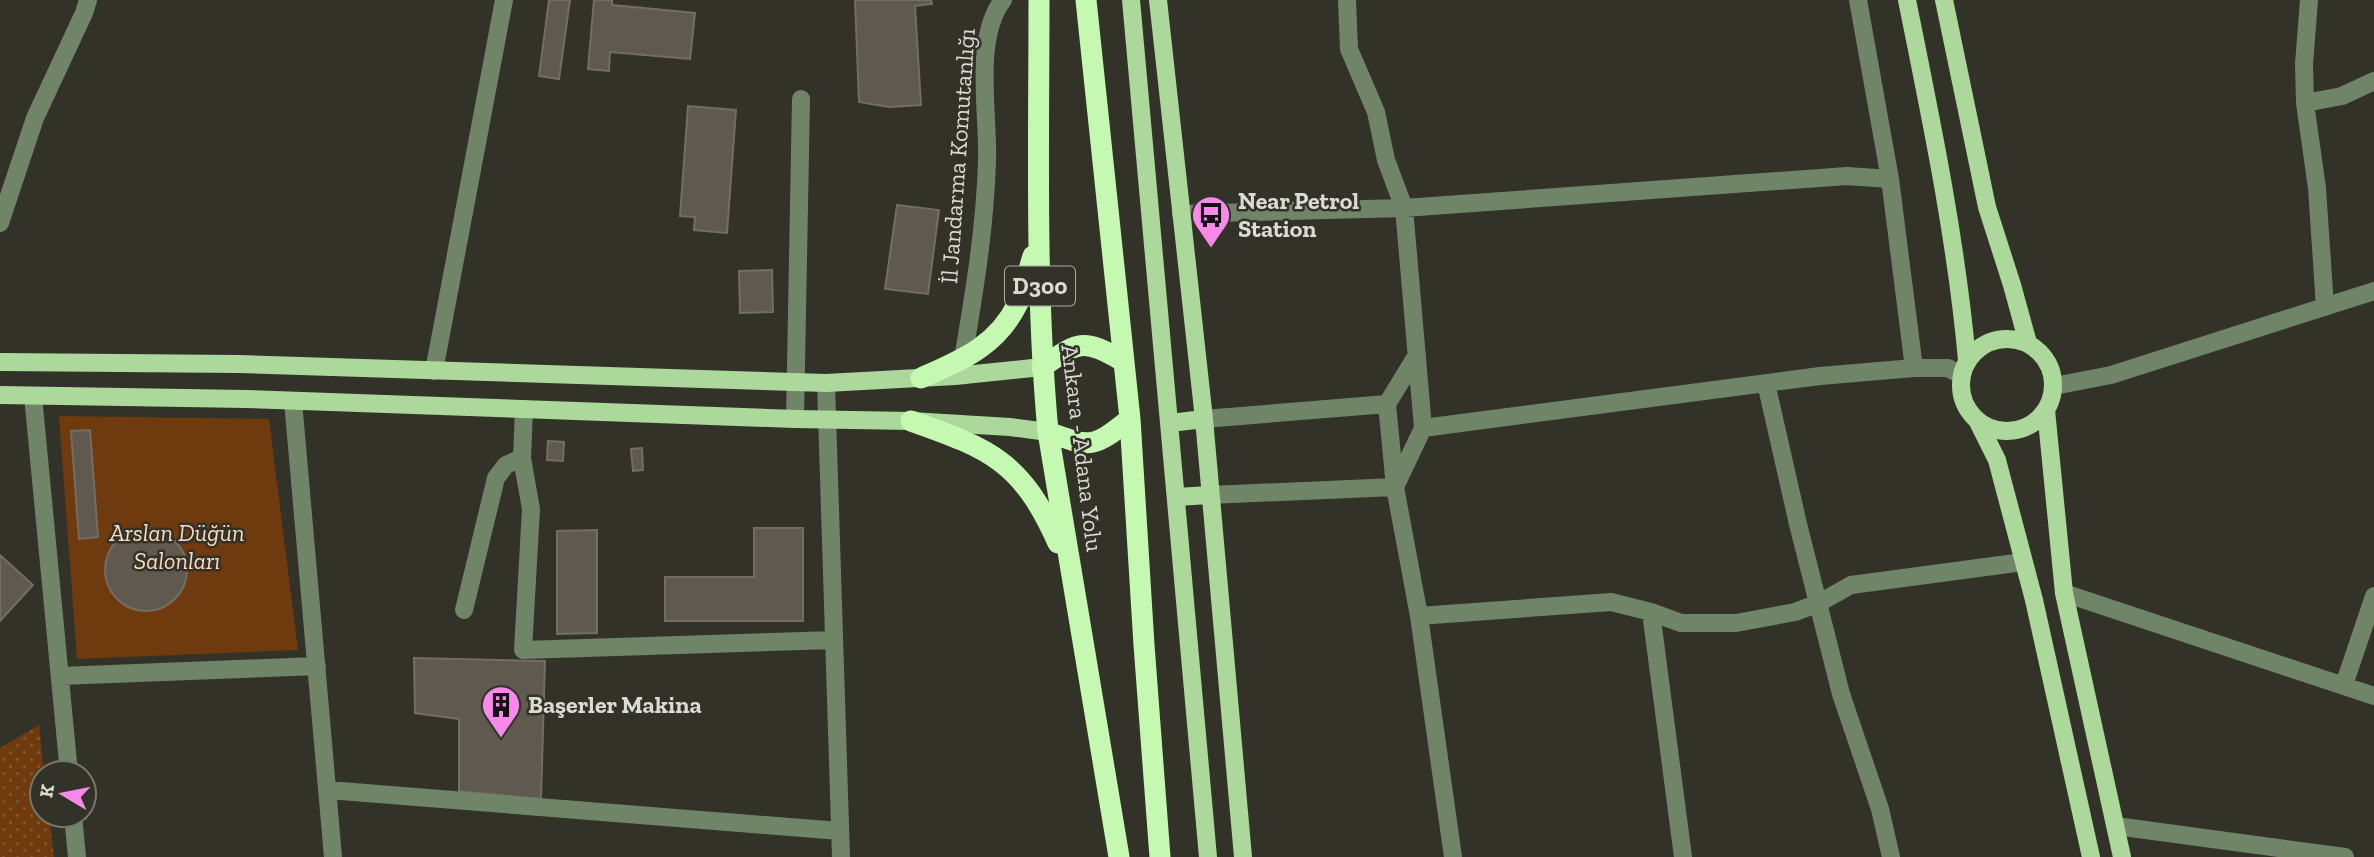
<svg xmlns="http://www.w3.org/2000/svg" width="2374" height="857" font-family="'Zilla Slab',serif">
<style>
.park{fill:url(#park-dots)}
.garden{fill:#6f3a0e}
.building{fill:#5f594f;stroke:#736d63;stroke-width:2}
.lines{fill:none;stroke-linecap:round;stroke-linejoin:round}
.minor{stroke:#708568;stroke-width:18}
.major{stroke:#add89c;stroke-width:18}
.highway{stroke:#c5f9b1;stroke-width:21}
.labels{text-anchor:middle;stroke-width:5;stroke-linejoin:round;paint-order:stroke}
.shield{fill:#323228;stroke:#a8a8a1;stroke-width:2}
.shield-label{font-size:23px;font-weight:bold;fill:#dbdbd5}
.street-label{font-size:24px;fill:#dbdbd5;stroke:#323228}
.poi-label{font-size:24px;font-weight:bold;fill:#dbdbd5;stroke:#323228;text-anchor:start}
.park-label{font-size:24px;font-style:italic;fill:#ffd8be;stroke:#323228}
</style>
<defs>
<pattern id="park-dots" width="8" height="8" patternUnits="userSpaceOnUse" patternTransform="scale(1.75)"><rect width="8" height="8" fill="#6f3a0e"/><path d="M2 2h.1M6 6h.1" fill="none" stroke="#835630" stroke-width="1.8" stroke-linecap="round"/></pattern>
</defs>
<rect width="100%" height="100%" fill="#323228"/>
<path class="park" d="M39 725 44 773H42V815H49L54 857H0V748Z"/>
<path class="garden" d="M59 416 269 419 298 650 77 659Z"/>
<path class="building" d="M549 0H570L559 79 539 76Z
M594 0H612V5L695 13 690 59 610 52 609 71 588 69Z
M855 0H931L932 4 915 6 921 105 889 107 859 102Z
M688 106 736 110 727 233 694 230 695 217 680 216Z
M897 205 939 210 928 294 885 289Z
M772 270 773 312 740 313 739 271Z
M90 430 98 537 79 539 71 431Z
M548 441 564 442 563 461 547 460Z
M642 448 643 470 633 471 631 449Z
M754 528H803V621H665V577H754Z
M105 570a41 41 0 1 1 82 0a41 41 0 1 1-82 0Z
M597 530V633L557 634V531Z
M0 555 33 585 0 621Z
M414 658 545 661 541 799 459 791V719L415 713Z"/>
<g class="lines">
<path class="minor" d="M1858 0 1890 179 1914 368
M2309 0 2304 64 2305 103 2317 188 2325 307
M2305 103 2342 96 2374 81
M1181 214 1404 208 1847 176 1890 179
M0 223 35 118 84 13 88 0
M1417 355 1387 404 1395 487 1419 616 1453 857
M963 359C974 294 985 228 987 162 989 116 973 38 1003 0
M434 371 504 0
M826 383 841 857
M1766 383 1798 524 1841 694 1880 809 1891 857
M2054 386 2111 375 2374 291
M33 396 69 773
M293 401 333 857
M524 409 522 458 531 509 523 650 834 640
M795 419 801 99
M1204 419 1387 404
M1423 428 1820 376 1914 368H1948L1961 375
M1210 495 1395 487 1423 428 1404 208 1386 160 1376 112 1349 49 1347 0
M2064 593 2374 696
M464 610 496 478 506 465 522 458
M1651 612 1681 623H1736L1795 612 1819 603 1851 585 2023 562
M1419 616 1611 602 1651 612 1683 857
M60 676 317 666
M2344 685 2374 596
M328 790 840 831
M73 815 77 857
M2116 826 2345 857"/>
<path class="major" d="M1131 0 1208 857
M1158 0 1204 419 1243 857
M1907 0C1931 119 1956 238 1967 360
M1944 0 1987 207 2012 285 2028 343
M1961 385a46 46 0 1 1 92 0a46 46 0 1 1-92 0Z
M0 362 239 364 826 383 955 376 1042 367
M0 395 246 399 795 419 911 421 1010 427 1048 432
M2046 410 2064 593 2122 857
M1978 422 1997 460 2034 600 2091 857
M1170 423 1204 419
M1176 497 1210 495"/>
<path class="highway" d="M1039 0C1039 144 1035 289 1048 432L1119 857
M1086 0 1130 419 1144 645 1160 857
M1042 367C1080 341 1082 338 1123 361
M921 378C962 360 997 346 1018 303 1025 289 1028 271 1033 256
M911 421C991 449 1022 462 1058 543
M1048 432C1092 448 1093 448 1130 419"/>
</g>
<defs>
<g id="bus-pin" transform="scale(2.0125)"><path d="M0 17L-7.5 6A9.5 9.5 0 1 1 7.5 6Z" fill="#f888ea" stroke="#323228"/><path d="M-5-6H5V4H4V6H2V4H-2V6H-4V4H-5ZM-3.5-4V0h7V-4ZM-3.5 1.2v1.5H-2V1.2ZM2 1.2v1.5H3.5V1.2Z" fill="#111"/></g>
<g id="building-pin" transform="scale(2.0125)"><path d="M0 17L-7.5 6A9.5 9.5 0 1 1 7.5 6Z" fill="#f888ea" stroke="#323228"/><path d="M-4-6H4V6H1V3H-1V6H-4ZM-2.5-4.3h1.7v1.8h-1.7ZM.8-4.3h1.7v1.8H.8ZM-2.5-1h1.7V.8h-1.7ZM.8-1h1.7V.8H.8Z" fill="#111"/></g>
</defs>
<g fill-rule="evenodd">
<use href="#bus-pin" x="1211" y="215"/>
<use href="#building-pin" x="501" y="705"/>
</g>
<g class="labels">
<rect class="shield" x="1005" y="266.5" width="70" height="39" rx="5"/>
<g class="shield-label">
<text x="1040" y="294">D300</text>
</g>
<g class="street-label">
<text transform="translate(958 156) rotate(-86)" y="8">İl Jandarma Komutanlığı</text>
<text transform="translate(1082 448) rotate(83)" y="8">Ankara - Adana Yolu</text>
</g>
<g class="poi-label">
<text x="1238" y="209">Near Petrol<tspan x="1238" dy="28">Station</tspan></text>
<text x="528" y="713">Başerler Makina</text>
</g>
<g class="park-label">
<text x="177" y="541">Arslan Düğün<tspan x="177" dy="28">Salonları</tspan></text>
</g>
</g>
<g transform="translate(63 794) rotate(280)"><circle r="33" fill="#323228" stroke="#76766d" stroke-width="2"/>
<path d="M0-5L12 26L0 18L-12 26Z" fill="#f888ea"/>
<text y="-10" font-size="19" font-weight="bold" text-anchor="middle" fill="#dbdbd5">K</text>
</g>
</svg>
